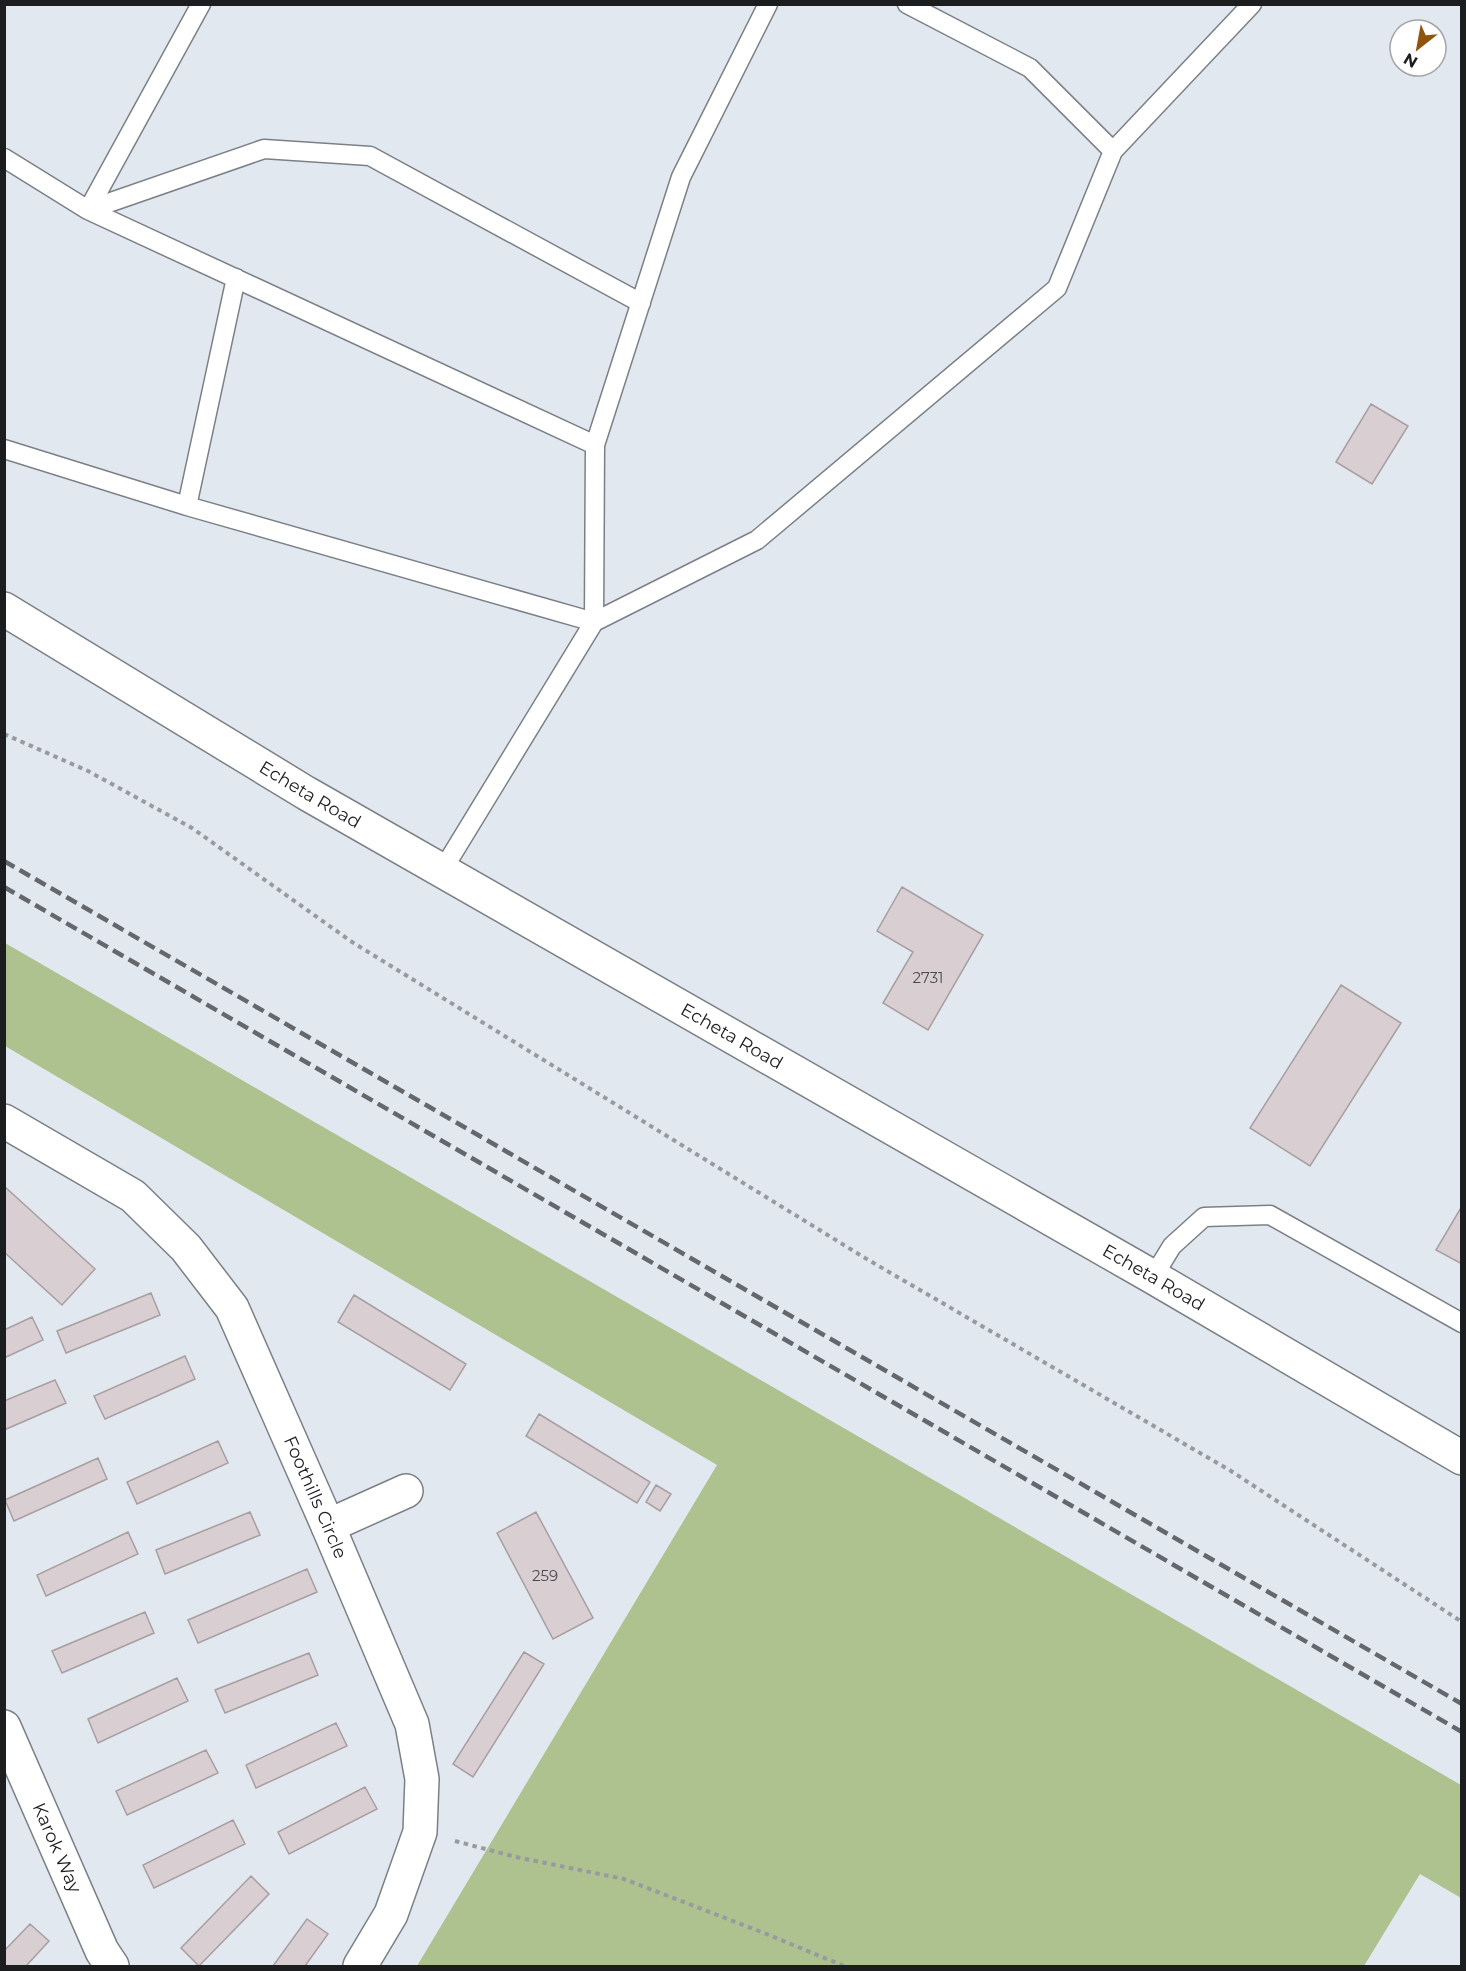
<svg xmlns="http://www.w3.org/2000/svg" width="1466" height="1971" viewBox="0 0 1466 1971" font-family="Montserrat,sans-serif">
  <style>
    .green { fill: #aec290 }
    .building { fill: #d9cfd3; stroke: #a79ea1; stroke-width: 1.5 }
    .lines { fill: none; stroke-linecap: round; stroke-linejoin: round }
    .service-casing { stroke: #7b8087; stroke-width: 21 }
    .minor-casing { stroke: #7b8087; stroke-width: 36 }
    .tertiary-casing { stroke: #7b8087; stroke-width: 36 }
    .path { stroke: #979ba0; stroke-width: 4; stroke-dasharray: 4.5 4.5; stroke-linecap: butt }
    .service { stroke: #fff; stroke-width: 18 }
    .minor { stroke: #fff; stroke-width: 33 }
    .tertiary { stroke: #fff; stroke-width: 33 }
    .rail { stroke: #64676b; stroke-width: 4.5; stroke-dasharray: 12 6; stroke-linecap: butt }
    .labels { text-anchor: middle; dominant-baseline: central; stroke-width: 4.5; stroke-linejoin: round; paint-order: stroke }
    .number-label { font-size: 15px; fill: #4a4a4c }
    .street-label { font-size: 18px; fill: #1b1d1f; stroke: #fff }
  </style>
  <rect width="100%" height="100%" fill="#e2e8ef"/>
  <!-- green -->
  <path class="green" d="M5,943L1461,1785V1898L1420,1874L1364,1966H417L717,1465L5,1046Z"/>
  <!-- building -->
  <path class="building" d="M1371,404L1408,426L1372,484L1336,462Z
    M902,887L983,935L928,1030L883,1003L913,952L877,931Z
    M1341,985L1401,1023L1310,1166L1250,1128Z
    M4,1186L95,1269L62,1305L4,1252Z
    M1462,1206V1264L1436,1250Z
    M151,1293L160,1315L66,1353L57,1331Z
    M354,1295L466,1364L450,1390L338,1322Z
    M32,1317L43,1340L4,1358V1330Z
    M185,1356L195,1379L105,1419L94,1396Z
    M55,1380L66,1403L4,1430V1401Z
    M539,1414L650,1482L637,1503L526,1436Z
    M218,1441L228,1463L137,1504L127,1482Z
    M98,1458L107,1479L14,1521L5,1500Z
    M656,1485L671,1494L660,1511L646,1502Z
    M250,1512L260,1535L165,1574L156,1550Z
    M536,1512L593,1618L553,1639L497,1533Z
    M128,1532L138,1554L46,1596L37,1575Z
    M307,1569L317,1592L198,1643L188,1620Z
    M145,1612L154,1633L62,1673L52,1651Z
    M524,1652L544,1664L473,1777L453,1764Z
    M309,1653L318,1675L225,1713L215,1690Z
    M177,1678L188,1701L98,1743L88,1719Z
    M336,1723L347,1746L256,1788L246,1765Z
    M206,1750L218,1773L127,1815L116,1791Z
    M365,1787L377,1809L289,1854L278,1832Z
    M233,1820L245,1844L154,1888L143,1865Z
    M251,1876L269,1894L199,1966L181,1948Z
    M307,1919L328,1934L305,1966H273Z
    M30,1924L49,1941L26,1966H4V1951Z"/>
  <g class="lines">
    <defs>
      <path id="service" d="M1113,151L1252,4
        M4,158L88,210L595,445
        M88,210L264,149L370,156L641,303
        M88,210L201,4
        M4,449L187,506L594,622L595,445L681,177L768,4
        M187,506L236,278
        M442,871L594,622L757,540L1057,288L1113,151L1030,68L907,4
        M1153,1277L1172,1246L1204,1217L1270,1215L1462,1323"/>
      <g id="minor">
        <path id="s1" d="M4,1121L133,1196L186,1248L232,1308L328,1526L412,1724L422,1779L420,1832L391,1914L360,1966"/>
        <path d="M328,1526L406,1491"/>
        <path id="s2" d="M4,1727L102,1951L112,1966"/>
      </g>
      <g id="tertiary">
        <path id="s3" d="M4,609L306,793L1153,1277L1462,1458"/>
      </g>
    </defs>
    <!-- service casing -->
    <use href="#service" class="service-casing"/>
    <!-- minor casing -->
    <use href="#minor" class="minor-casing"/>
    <!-- tertiary casing -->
    <use href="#tertiary" class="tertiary-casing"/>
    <!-- path -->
    <path class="path" d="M4,734L88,771L192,828L352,942L865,1258L1231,1471L1462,1622
      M455,1841L516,1857L624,1879L764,1933L844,1966"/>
    <!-- service -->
    <use href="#service" class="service"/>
    <!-- minor -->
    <use href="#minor" class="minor"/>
    <!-- tertiary -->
    <use href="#tertiary" class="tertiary"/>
    <!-- rail -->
    <path class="rail" d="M4,861L1462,1704
      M4,887L1462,1732"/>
  </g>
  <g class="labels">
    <!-- number labels -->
    <g class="number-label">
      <text x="928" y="977">2731</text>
      <text x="545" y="1575">259</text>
    </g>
    <!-- street labels -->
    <g class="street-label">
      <text stroke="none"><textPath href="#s3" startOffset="358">Echeta Road</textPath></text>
      <text stroke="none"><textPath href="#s3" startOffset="844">Echeta Road</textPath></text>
      <text stroke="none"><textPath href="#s3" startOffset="1330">Echeta Road</textPath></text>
      <text stroke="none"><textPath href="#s1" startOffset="506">Foothills Circle</textPath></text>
      <text stroke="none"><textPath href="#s2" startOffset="132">Karok Way</textPath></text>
    </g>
  </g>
  <!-- border -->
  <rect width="1466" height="1971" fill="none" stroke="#1b1d1f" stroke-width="12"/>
  <!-- north arrow -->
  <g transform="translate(1418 48) rotate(211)"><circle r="28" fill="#ffffff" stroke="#a4a5a5" stroke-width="1.5"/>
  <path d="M0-4.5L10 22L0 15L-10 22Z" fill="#8f5510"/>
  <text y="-9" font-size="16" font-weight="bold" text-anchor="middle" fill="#1b1d1f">N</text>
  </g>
</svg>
